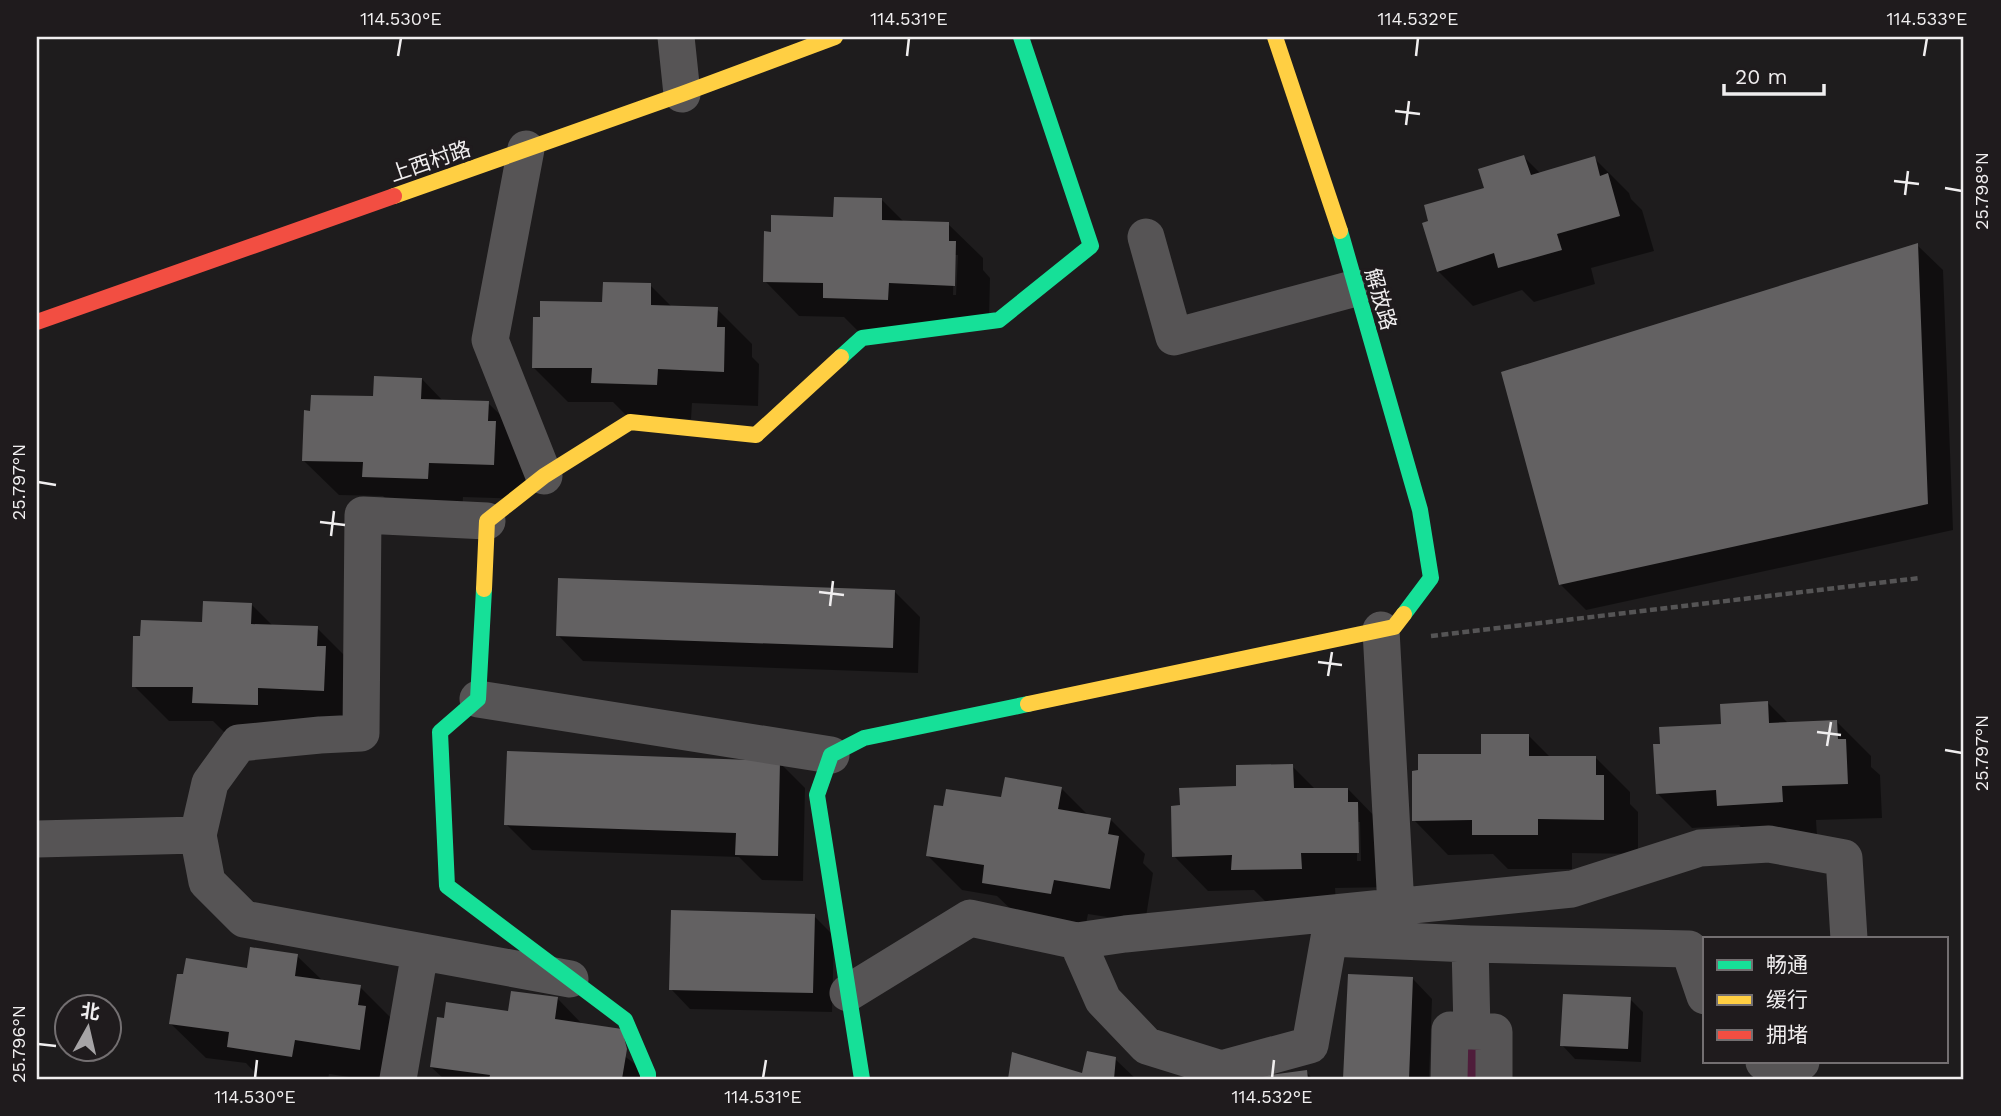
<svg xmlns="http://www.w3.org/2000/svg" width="2001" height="1116" viewBox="0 0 2001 1116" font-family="'Work Sans','Noto Sans SC',sans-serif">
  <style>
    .green { fill: #4f1d3b }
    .shadow { fill: #0007; fill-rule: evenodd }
    .building { fill: #636162 }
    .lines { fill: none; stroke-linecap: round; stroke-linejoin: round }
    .path { stroke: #555455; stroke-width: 4.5; stroke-dasharray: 7 3.5; stroke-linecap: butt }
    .street { stroke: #565455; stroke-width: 37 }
    .fast { stroke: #16e098; stroke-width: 16 }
    .slow { stroke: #ffcf43; stroke-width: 16 }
    .jam { stroke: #f24e42; stroke-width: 16 }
    .ticks { fill: none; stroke: #f0eeef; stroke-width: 2.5 }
    .labels { text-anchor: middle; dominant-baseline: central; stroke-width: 7; stroke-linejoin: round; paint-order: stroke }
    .street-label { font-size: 21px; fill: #f0eeef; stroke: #1f1b1d }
    .neatline { fill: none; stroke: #f0eeef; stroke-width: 2.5 }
    .ticks-label { font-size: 18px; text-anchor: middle; fill: #f0eeef }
  </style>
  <rect width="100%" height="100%" fill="#1e1c1d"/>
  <!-- green -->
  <path class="green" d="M1460,1043H1482V1079H1460Z"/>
  <!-- shadow -->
  <path class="shadow" d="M1524,157L1541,174L1594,158L1629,193L1631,199L1642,210L1654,251L1591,268L1595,284L1534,302L1522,290L1473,306L1438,271L1486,189Z
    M882,200L904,222L948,224L983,258V270L990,278L989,320L859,332L844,317L799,316L765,281L773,233L835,219ZM954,255H958L956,295H953Z
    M1917,245L1943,270L1953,530L1586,610L1560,584Z
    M650,285L673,308L717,309L752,344V357L759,364L758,406L692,403L691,419L628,417L613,402H568L533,367L604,304Z
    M422,379L443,401L488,403L523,437L528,499L463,497L462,513L399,511L383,496L339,495L304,461L375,398Z
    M895,592L920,617L918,673L583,661L558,635Z
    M251,604L274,627L317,628L352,663L358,725L229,737L213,721H169L134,686L204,624Z
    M1768,703L1789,724L1836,721L1871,756V767L1880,775L1882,818L1816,820L1817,836L1753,840L1739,825L1692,828L1657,793L1723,726Z
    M1528,735L1550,757H1595L1630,792V804L1638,812V854L1572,853V869H1508L1493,854L1448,855L1414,820L1483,756Z
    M780,763L805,788L803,881L762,880L739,857L532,850L506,824Z
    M1292,766L1316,790L1348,789L1382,824L1393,887L1335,888L1336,903L1268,904L1254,890L1208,891L1174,856L1238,788ZM1357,822H1360L1361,861H1357Z
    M1061,788L1089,816L1110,819L1145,854L1143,863L1153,873L1145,923L1088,914L1085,928L1019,917L997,896L962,890L928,856L1003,799Z
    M814,916L834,936L832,1012L690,1009L671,989Z
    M297,956L323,981L360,987L395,1022V1079H363L329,1074L328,1079H261L246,1063L206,1058L171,1024L248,970Z
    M1350,976L1413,979L1432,999L1429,1079H1345Z
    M558,999L583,1025L655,1079H444L431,1067L509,1013Z
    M1630,999L1643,1012L1641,1062L1575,1059L1562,1045Z
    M1014,1054L1084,1075L1115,1059L1136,1079H1010Z
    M1306,1072L1313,1079H1213L1270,1076Z"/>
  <!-- building -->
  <path class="building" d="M1524,155L1531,175L1595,156L1600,176L1608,173L1620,216L1557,234L1562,250L1498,268L1494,253L1437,272L1422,223L1428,221L1424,205L1484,188L1478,169Z
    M834,197L882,198V220L949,222V241H956L955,286L889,283L888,300L823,298V283L763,282L764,231L771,232V215L833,217Z
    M1918,243L1928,504L1559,585L1501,372Z
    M603,282L651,283V305L718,307L717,327H725L724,372L658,369L657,385L591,383L592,368H532L533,317H540V301L602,302Z
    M374,376L422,378L421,399L489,401L488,421H496L494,465L429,463L428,479L362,477L363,462L302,461L304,410L310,411L311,395L373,396Z
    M558,578L895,590L893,648L556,636Z
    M203,601L252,603L251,624L318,626L317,646H326L324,691L258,688V705L192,703L193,687H132L133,636H140L141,620L202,622Z
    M1768,701L1769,723L1837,720L1838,739H1846L1848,784L1782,786L1783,802L1717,806L1716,790L1656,794L1653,744H1660L1659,727L1721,724L1720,704Z
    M1481,734H1529V756H1596V775H1604V820L1538,819V835H1472V820L1412,821V771L1418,770V754H1481Z
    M507,751L780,761L778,856L735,855L736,833L504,825Z
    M1293,764L1294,788H1348V802H1358L1359,853H1301L1302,869L1231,870L1232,855L1172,857L1171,806L1180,805L1179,788L1236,786V765Z
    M1005,777L1062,787L1058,809L1111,818L1108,834L1119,836L1110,889L1054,880L1051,894L982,883L984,865L926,856L934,805L943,806L946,789L1001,797Z
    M671,910L815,914L813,993L669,990Z
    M250,947L298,954L295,976L361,985L358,1005L366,1006L360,1050L295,1040L292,1057L227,1047L229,1032L169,1024L177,974H183L186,958L247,968Z
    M1348,974L1413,977L1409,1079H1343Z
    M511,991L558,997L555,1019L622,1029L627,1049L622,1079H489L490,1075L430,1067L437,1017L444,1018L446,1002L508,1011Z
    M1563,994L1631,997L1628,1049L1560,1046Z
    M1087,1051L1116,1057L1114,1079H1008L1012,1052L1082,1073Z
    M1307,1070L1308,1079H1213L1254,1077Z"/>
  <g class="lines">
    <!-- path -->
    <path class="path" d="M1431,636L1920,578"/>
    <!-- street -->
    <path class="street" d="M676,37L682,94
      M526,149L490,340L544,476
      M1146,237L1174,337L1356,288
      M1381,630L1396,907
      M478,699L831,755
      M198,835L207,882L244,919L570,979
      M37,839L198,835L210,783L239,743L320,735L361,733L363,515L487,521
      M1077,941L1103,1000L1147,1046L1221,1069L1310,1045L1329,938L1470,944L1689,949L1705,996
      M1470,944L1472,1031
      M848,993L970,918L1077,941L1125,934L1572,889L1700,848L1769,844L1844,858L1849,939
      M1764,1062L1783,1070L1801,1062
      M398,1079L420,952
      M1449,1079L1450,1030L1494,1032V1079"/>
    <!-- fast -->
    <path class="fast" d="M1340,231L1420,510L1431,578L1404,614
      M841,357L862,338L999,320L1091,246L1021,37
      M484,589L478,699L440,732L447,886L625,1020L648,1074V1079
      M862,1079L817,795L831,755L864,738L1028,704"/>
    <!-- slow -->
    <path class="slow" d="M1275,37L1340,231
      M394,196L682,94L835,37
      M484,589L487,521L544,476L630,422L756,435L841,357
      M1028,704L1394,627L1404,614"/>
    <!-- jam -->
    <path class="jam" d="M37,322L394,196"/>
  </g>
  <!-- ticks -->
  <path class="ticks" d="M398,56L401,38M907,56L909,38M1416,56L1418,38M1924,56L1927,38M1395,111L1420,114M1406,125L1409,101M1894,181L1919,184M1945,188L1962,191M1905,195L1908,171M38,482L56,485M320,522L345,525M331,536L334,511M819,592L844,595M830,606L833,581M1318,662L1342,665M1328,676L1332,652M1817,732L1841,735M1827,746L1831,722M1945,750L1962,753M38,1044L56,1046M255,1078L257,1060M763,1078L766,1060M1272,1078L1274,1060"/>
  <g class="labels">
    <!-- street labels -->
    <g class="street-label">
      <text transform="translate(430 161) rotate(-19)">上西村路</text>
      <text transform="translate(1381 299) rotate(74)">解放路</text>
    </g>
  </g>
  <!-- border -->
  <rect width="2001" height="1116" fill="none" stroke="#1f1b1d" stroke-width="77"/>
  <!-- legend -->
  <rect x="1703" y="937" width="245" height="126" fill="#1f1b1d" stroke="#736f71" stroke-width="2"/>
  <rect x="1717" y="960" width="35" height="10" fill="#16e098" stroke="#736f71" stroke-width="2"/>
  <text x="1766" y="972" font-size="21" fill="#f0eeef">畅通</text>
  <rect x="1717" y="995" width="35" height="10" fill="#ffcf43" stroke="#736f71" stroke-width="2"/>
  <text x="1766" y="1007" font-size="21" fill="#f0eeef">缓行</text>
  <rect x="1717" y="1030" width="35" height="10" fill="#f24e42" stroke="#736f71" stroke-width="2"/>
  <text x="1766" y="1042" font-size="21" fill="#f0eeef">拥堵</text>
  <!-- north arrow -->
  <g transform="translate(88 1028) rotate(8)"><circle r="33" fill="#1f1b1d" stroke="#736f71" stroke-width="2"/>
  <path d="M0-5L12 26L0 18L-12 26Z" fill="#a6a4a6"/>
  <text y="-10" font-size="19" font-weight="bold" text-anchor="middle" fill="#f0eeef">北</text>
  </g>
  <!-- scale -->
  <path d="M1724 84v10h100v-10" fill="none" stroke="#f0eeef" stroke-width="3.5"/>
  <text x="1735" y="84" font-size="21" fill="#f0eeef" stroke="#1f1b1d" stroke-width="5" paint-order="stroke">20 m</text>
  <rect x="38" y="38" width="1924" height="1040" class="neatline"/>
  <g class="ticks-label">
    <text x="401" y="25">114.530°E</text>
    <text x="909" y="25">114.531°E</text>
    <text x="1418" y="25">114.532°E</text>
    <text x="1927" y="25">114.533°E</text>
    <text transform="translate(1982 191) rotate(-90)" y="6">25.798°N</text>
    <text transform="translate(19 482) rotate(-90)" y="6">25.797°N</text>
    <text transform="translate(1982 753) rotate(-90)" y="6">25.797°N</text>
    <text transform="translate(19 1044) rotate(-90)" y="6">25.796°N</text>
    <text x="255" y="1103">114.530°E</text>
    <text x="763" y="1103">114.531°E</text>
    <text x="1272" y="1103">114.532°E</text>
  </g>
</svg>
